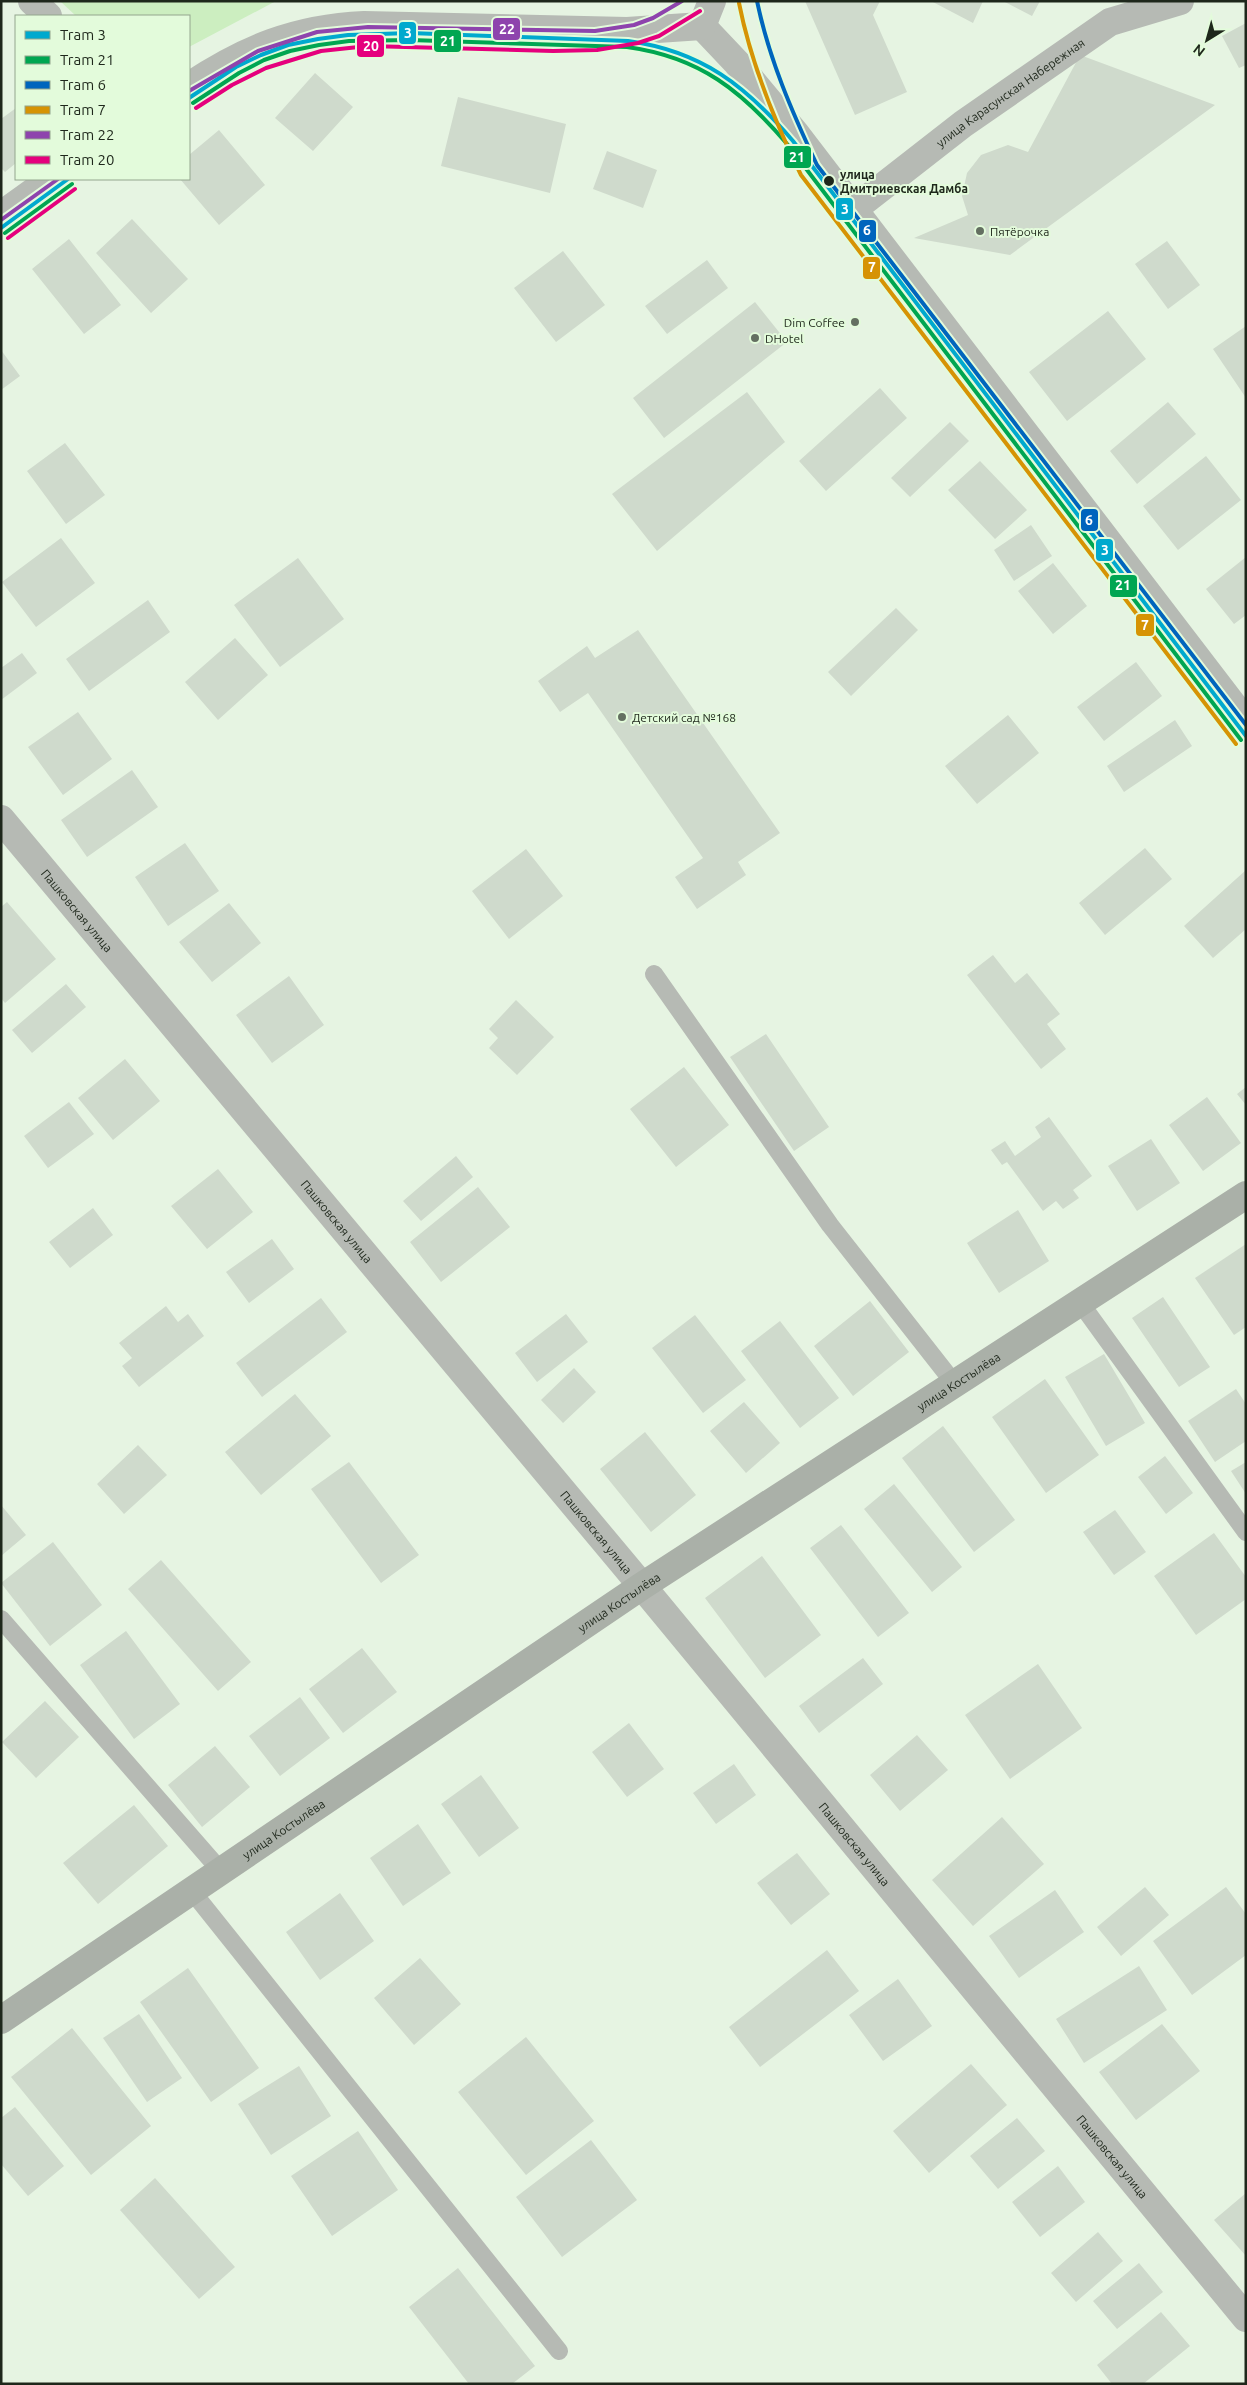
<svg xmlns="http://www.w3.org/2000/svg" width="1247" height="2385" viewBox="0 0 1247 2385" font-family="Ubuntu,sans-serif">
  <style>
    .green { fill: #cceec0 }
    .building { fill: #cfdacc }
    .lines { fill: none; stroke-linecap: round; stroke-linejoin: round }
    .service { stroke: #b6bab4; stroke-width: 18 }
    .minor { stroke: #b6bab4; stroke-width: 28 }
    .tertiary { stroke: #b6bab4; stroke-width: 28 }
    .secondary { stroke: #aab0a8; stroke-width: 28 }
    .tram-1-casing { stroke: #e3fbdb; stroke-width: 8 }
    .tram-2-casing { stroke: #e3fbdb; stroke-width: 8 }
    .tram-3-casing { stroke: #e3fbdb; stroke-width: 8 }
    .tram-4-casing { stroke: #e3fbdb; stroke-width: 8 }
    .tram-5-casing { stroke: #e3fbdb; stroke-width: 8 }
    .tram-6-casing { stroke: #e3fbdb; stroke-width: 8 }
    .tram-1 { stroke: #00a9ce; stroke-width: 4 }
    .tram-2 { stroke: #00a651; stroke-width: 4 }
    .tram-3 { stroke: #0065bd; stroke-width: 4 }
    .tram-4 { stroke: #d69304; stroke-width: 4 }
    .tram-5 { stroke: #8e44ad; stroke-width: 4 }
    .tram-6 { stroke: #e5007d; stroke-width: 4 }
    .stop-dot { fill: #1e271b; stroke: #e3fbdb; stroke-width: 2 }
    .poi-dot { fill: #646f61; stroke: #e3fbdb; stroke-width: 2 }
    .labels { text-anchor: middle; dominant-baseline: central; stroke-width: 4; stroke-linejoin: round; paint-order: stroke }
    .street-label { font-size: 12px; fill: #1e271b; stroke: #e3fbdb }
    .stop-label { font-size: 12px; font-weight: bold; fill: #1e271b; stroke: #e3fbdb; text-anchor: start }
    .poi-label { font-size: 12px; fill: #1e271b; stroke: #e3fbdb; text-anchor: start }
    .line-badge { stroke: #e3fbdb; stroke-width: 2 }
    .badge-label { font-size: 14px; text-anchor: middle; font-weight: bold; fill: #fff }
  </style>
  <rect width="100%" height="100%" fill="#e6f4e2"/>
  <!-- green -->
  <path class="green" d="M60,1H276L189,47V16H76Z"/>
  <!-- building -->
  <path class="building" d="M805,1H880L873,15L907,92L855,115Z
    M931,1H983L973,23Z
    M1003,1H1040L1032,16Z
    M1246,23V65L1239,68L1222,36Z
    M1080,55L1215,105L1010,255L914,238L968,215L962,196L967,173L981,155L1008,145L1028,152Z
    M315,73L353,107L313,151L275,118Z
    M458,97L566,124L550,193L441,166Z
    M16,108V163L5,172L1,168V119Z
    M219,130L265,185L219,225L180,179H189V155Z
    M607,151L657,170L643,208L593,189Z
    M132,219L188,279L151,313L96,253Z
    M69,239L121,305L84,334L32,269Z
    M1167,241L1200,285L1168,309L1135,264Z
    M563,251L605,305L556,342L514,288Z
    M707,260L728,288L667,334L645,306Z
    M755,302L787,342L664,438L633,398Z
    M1108,311L1146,359L1067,421L1029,372Z
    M1246,326V398L1213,349Z
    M1,350L20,376L1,390Z
    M880,388L907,418L826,491L799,461Z
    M747,392L785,442L657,551L612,494Z
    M1168,402L1196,434L1137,484L1110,451Z
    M950,422L969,441L910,497L891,478Z
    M65,443L105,495L66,524L27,471Z
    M1206,456L1241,500L1178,550L1143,506Z
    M980,461L1027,510L995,539L948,490Z
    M1031,525L1052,556L1014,581L994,550Z
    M61,538L95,583L36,627L2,582Z
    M1246,557V615L1234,624L1206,589Z
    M298,558L344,619L280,667L234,605Z
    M1053,563L1087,606L1053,634L1018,591Z
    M148,600L170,632L89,691L66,659Z
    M896,608L918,630L851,696L828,672Z
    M638,630L780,833L738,862L746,875L697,909L675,877L703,858L588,693L560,712L538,681L587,646L595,658Z
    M235,638L268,675L218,720L185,682Z
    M22,653L37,673L1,700V668Z
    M1136,662L1162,696L1104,741L1077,707Z
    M78,712L112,759L63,795L28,747Z
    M1008,715L1039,753L977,804L945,766Z
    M1175,720L1192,746L1124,792L1107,766Z
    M132,770L158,807L87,857L61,820Z
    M185,843L219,891L168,926L135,877Z
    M1145,848L1172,879L1105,935L1079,903Z
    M526,849L563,896L509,939L472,891Z
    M1246,870V929L1213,958L1184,926Z
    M7,902L56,959L5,1003L1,998V907Z
    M229,903L261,943L212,982L179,942Z
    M993,955L1015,983L1027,973L1060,1014L1047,1024L1066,1049L1041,1069L967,975Z
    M289,976L324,1025L272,1063L236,1015Z
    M66,984L86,1007L32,1053L12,1030Z
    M516,1000L554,1037L517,1075L489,1048L498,1038L489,1029Z
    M766,1034L829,1127L794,1151L730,1057Z
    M125,1059L160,1101L113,1140L78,1098Z
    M684,1067L729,1125L676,1167L630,1109Z
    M1246,1087V1105L1237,1094Z
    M1207,1097L1241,1143L1203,1171L1169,1125Z
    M69,1102L94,1134L48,1168L24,1136Z
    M1049,1117L1092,1176L1073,1190L1079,1198L1063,1209L1056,1201L1043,1211L1007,1162L1002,1165L991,1150L1005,1141L1015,1156L1041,1137L1035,1127Z
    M1151,1139L1180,1183L1137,1211L1108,1166Z
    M456,1156L473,1177L421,1221L403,1201Z
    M218,1169L253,1212L207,1249L171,1206Z
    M478,1187L510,1227L441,1282L410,1242Z
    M93,1208L113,1235L70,1268L49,1242Z
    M1018,1210L1049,1261L999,1293L967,1243Z
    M272,1239L294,1269L249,1303L226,1272Z
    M1246,1244V1327L1234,1335L1195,1278Z
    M1163,1297L1210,1367L1179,1387L1132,1318Z
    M321,1298L347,1332L262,1397L236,1363Z
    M870,1301L909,1352L853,1396L814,1346Z
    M166,1306L178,1322L188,1314L204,1336L139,1387L122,1366L132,1358L119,1343Z
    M566,1314L588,1342L537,1382L515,1353Z
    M695,1315L746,1380L703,1413L652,1348Z
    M780,1321L839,1398L800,1428L741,1351Z
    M1104,1354L1145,1423L1106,1446L1065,1377Z
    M574,1368L596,1392L563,1423L541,1400Z
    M1045,1379L1099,1455L1046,1493L992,1417Z
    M1236,1389L1246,1404V1441L1215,1462L1188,1421Z
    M295,1394L331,1436L261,1495L225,1452Z
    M744,1402L780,1443L746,1473L710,1431Z
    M943,1426L1015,1520L974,1552L902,1458Z
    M645,1432L696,1495L651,1532L600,1469Z
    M138,1445L167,1475L124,1514L97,1484Z
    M1165,1456L1193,1493L1166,1514L1138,1477Z
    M349,1462L419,1555L381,1583L311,1489Z
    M1246,1462V1494L1231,1471Z
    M894,1484L962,1567L932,1592L864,1509Z
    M1,1505L26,1535L1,1556Z
    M1115,1510L1146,1552L1114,1575L1083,1532Z
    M841,1525L909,1613L878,1637L810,1548Z
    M1214,1533L1246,1577V1599L1196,1635L1154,1576Z
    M53,1542L102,1605L50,1646L1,1583Z
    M762,1556L821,1635L765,1678L705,1598Z
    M161,1560L251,1662L218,1691L128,1589Z
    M126,1631L180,1704L134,1739L80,1665Z
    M362,1648L397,1692L343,1733L309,1689Z
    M863,1658L883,1684L819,1733L799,1706Z
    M1038,1664L1082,1728L1010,1779L965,1715Z
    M300,1697L330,1738L280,1776L249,1736Z
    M45,1701L79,1737L36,1778L2,1742Z
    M629,1723L664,1769L627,1797L592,1752Z
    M917,1735L948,1770L900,1811L870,1775Z
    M215,1746L250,1787L202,1827L168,1785Z
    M734,1764L756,1795L716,1824L693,1793Z
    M481,1775L519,1828L479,1857L441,1804Z
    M134,1805L168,1846L98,1904L63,1863Z
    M1002,1817L1044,1864L973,1926L932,1880Z
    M418,1824L451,1873L403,1906L370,1858Z
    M797,1853L830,1894L791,1925L757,1883Z
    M1145,1887L1169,1915L1121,1956L1097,1927Z
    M1226,1887L1246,1914V1955L1192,1995L1153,1941Z
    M1055,1890L1084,1932L1019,1978L989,1936Z
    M340,1893L374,1941L320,1980L286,1932Z
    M827,1950L859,1991L760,2067L729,2027Z
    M420,1958L461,2004L414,2045L374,1998Z
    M1139,1966L1167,2010L1084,2063L1056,2019Z
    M188,1968L259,2068L211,2102L140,2002Z
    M898,1979L932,2026L883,2061L849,2015Z
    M139,2014L182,2078L147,2102L103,2038Z
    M1162,2024L1200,2071L1136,2120L1099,2072Z
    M72,2028L151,2126L91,2175L11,2077Z
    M526,2037L594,2121L526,2175L458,2092Z
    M971,2064L1007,2105L929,2173L893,2131Z
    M299,2066L331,2116L271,2155L238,2104Z
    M15,2107L64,2166L28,2196L1,2164V2118Z
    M1017,2118L1045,2151L998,2189L970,2156Z
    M358,2131L398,2190L332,2236L291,2176Z
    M591,2140L637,2200L562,2257L516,2197Z
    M1058,2166L1085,2202L1040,2237L1012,2202Z
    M155,2178L235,2267L199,2299L120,2210Z
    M1246,2193V2256L1214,2220Z
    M1098,2232L1123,2261L1076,2302L1051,2273Z
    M1139,2263L1163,2292L1117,2329L1093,2301Z
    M458,2268L535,2366L512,2384H469L409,2307Z
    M1161,2312L1190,2346L1143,2384H1112L1097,2365Z"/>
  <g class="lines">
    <!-- service -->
    <path class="service" d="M654,974L830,1225L954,1383
      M1079,1301L1246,1532
      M1,1619L220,1870
      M191,1890L559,2351"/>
    <!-- minor -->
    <g class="minor">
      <path d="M702,26L737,63L796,134L1246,722"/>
      <path id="s1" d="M854,209L963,124L1110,22L1180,1"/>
    </g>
    <!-- tertiary -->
    <g class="tertiary">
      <path d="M32,1L48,16"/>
      <path d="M189,86C245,49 295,28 364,25L627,31L702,26L712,1"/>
      <path d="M1,215L51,179"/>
      <path id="s2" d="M1,819L642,1586L1246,2318"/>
    </g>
    <!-- secondary -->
    <path class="secondary" id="s3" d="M1,2020L642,1586L1246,1195"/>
    <defs>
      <path id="tram-1" d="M189,98L236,67L261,55L288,45L318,39L348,35L410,33L628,41C702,51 746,86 793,141L1246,736
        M1,228L68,179"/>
      <path id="tram-2" d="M193,103L239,73L264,60L290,51L319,45L349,41L410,40L627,47C700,57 742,91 788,145L1241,740
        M5,233L72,184"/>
      <path id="tram-3" d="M757,1C769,59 792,112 817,165L1246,725"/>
      <path id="tram-4" d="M739,3C751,64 774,120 801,175L1236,744"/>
      <path id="tram-5" d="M189,91L258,51L317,32L368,27L595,31L634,25L653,18L682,1
        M1,220L58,179"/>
      <path id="tram-6" d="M196,108L232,85L266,68L321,51L368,46L553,51L597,50L638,43L659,36L700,11
        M8,238L75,189"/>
    </defs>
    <!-- tram-1 casing -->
    <use href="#tram-1" class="tram-1-casing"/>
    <!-- tram-2 casing -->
    <use href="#tram-2" class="tram-2-casing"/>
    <!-- tram-3 casing -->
    <use href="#tram-3" class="tram-3-casing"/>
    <!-- tram-4 casing -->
    <use href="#tram-4" class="tram-4-casing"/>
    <!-- tram-5 casing -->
    <use href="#tram-5" class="tram-5-casing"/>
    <!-- tram-6 casing -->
    <use href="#tram-6" class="tram-6-casing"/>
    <!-- tram-1 -->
    <use href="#tram-1" class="tram-1"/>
    <!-- tram-2 -->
    <use href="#tram-2" class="tram-2"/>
    <!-- tram-3 -->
    <use href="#tram-3" class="tram-3"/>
    <!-- tram-4 -->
    <use href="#tram-4" class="tram-4"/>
    <!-- tram-5 -->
    <use href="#tram-5" class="tram-5"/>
    <!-- tram-6 -->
    <use href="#tram-6" class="tram-6"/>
  </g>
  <!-- markers -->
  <circle class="stop-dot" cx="829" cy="181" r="6"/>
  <g class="poi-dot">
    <circle cx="980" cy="231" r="5"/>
    <circle cx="855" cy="322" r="5"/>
    <circle cx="755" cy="338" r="5"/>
    <circle cx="622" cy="717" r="5"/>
  </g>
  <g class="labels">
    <!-- street labels -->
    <g class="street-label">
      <text stroke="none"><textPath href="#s1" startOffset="195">улица Карасунская Набережная</textPath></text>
      <text stroke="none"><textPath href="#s2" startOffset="119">Пашковская улица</textPath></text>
      <text stroke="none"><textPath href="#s2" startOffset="524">Пашковская улица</textPath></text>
      <text stroke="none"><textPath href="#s3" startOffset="1151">улица Костылёва</textPath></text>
      <text stroke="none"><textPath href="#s2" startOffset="929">Пашковская улица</textPath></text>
      <text stroke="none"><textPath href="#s3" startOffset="746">улица Костылёва</textPath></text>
      <text stroke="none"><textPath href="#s3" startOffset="341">улица Костылёва</textPath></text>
      <text stroke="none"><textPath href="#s2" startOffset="1334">Пашковская улица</textPath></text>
      <text stroke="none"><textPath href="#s2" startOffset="1739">Пашковская улица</textPath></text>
    </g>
    <!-- stop labels -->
    <g class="stop-label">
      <text x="840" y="174">улица<tspan x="840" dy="14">Дмитриевская Дамба</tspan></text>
    </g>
    <!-- poi labels -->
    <g class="poi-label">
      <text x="990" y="231">Пятёрочка</text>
      <text x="845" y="322" text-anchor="end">Dim Coffee</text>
      <text x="765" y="338">DHotel</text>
      <text x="632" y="717">Детский сад №168</text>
    </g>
  </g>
  <g class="line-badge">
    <rect x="492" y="17" width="29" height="24" rx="5" fill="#8e44ad"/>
    <rect x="398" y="21" width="19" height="24" rx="5" fill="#00a9ce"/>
    <rect x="433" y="29" width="29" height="24" rx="5" fill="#00a651"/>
    <rect x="356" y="34" width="29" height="24" rx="5" fill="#e5007d"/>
    <rect x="783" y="145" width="29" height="24" rx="5" fill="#00a651"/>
    <rect x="835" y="197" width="19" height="24" rx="5" fill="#00a9ce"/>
    <rect x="858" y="219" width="19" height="24" rx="5" fill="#0065bd"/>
    <rect x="862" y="256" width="19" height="24" rx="5" fill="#d69304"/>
    <rect x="1080" y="508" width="19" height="24" rx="5" fill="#0065bd"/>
    <rect x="1095" y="538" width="19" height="24" rx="5" fill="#00a9ce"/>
    <rect x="1109" y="574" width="29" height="24" rx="5" fill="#00a651"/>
    <rect x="1135" y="613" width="20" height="24" rx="5" fill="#d69304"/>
  </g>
  <g class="badge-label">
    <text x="507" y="34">22</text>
    <text x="408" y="38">3</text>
    <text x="448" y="46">21</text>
    <text x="371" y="51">20</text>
    <text x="797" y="162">21</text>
    <text x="845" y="214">3</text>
    <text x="867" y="235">6</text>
    <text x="872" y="272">7</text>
    <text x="1089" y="525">6</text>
    <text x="1105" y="555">3</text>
    <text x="1123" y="590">21</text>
    <text x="1145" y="630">7</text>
  </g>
  <!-- border -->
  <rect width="1247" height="2385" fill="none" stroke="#1e271b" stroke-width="5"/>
  <!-- legend -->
  <rect x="15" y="15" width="175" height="165" fill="#e3fbdb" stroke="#94a68e"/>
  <rect x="25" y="31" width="25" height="8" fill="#00a9ce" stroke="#94a68e"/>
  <text x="60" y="40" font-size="15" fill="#1e271b">Tram 3</text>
  <rect x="25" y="56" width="25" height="8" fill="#00a651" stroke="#94a68e"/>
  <text x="60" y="65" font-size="15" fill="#1e271b">Tram 21</text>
  <rect x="25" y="81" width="25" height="8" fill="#0065bd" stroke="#94a68e"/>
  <text x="60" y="90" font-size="15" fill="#1e271b">Tram 6</text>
  <rect x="25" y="106" width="25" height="8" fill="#d69304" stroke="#94a68e"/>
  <text x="60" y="115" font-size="15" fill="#1e271b">Tram 7</text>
  <rect x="25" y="131" width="25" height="8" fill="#8e44ad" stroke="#94a68e"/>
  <text x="60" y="140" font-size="15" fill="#1e271b">Tram 22</text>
  <rect x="25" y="156" width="25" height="8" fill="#e5007d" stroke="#94a68e"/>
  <text x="60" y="165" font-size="15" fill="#1e271b">Tram 20</text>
  <!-- north arrow -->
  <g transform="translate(1207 40) rotate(217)" stroke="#e3fbdb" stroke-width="4" paint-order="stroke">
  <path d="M0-4L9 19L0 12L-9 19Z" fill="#1e271b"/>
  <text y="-8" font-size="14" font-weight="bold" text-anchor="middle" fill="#1e271b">N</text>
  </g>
</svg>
